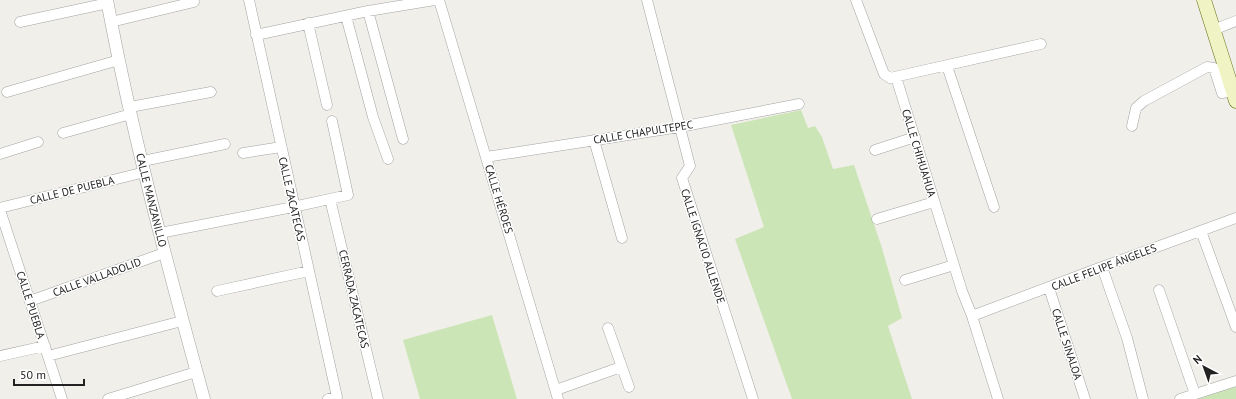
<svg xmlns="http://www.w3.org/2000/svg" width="1236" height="399" viewBox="0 0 1236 399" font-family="'PT Sans',sans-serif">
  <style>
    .grass { fill: #cce5b6 }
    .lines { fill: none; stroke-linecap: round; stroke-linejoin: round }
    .minor-casing { stroke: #a3a3a3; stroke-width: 11 }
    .tertiary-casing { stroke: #a3a3a3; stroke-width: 13 }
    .secondary-casing { stroke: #647012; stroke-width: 15 }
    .minor { stroke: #fff; stroke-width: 10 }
    .tertiary { stroke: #fff; stroke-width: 12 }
    .secondary { stroke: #f0f4c5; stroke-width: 14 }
    .labels { text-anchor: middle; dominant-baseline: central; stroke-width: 3; stroke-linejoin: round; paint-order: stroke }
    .street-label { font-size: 11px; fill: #222; stroke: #fff }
  </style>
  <rect width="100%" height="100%" fill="#f1efea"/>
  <!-- grass -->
  <path class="grass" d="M801,110L808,128L815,126L822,137L833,169L854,165L882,248L902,318L888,326L912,399H792L735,239L764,227L731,125Z
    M492,315L517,399H420L403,340Z
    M1236,384V399H1189Z"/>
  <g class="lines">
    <defs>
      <path id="minor" d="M249,0L337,397L328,399
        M439,0L558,399
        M647,0L690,166L682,178L753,399
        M856,0L884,74L890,78L1041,44
        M368,11L403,139
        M346,16L373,117L388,159
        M20,22L108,3
        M111,22L194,2
        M308,23L327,105
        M1213,30L1236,21
        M256,35L368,11L435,0
        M947,66L994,207
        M896,77L962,291L972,316L998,399
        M7,92L119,60
        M130,107L211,92
        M1132,126L1136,108L1144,101L1207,67L1214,68L1222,93L1233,91
        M63,133L131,114
        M594,140L622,238
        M875,150L915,137
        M243,153L281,147
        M0,154L38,142
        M486,157L680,127L799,104
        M143,161L225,144
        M330,199L378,399
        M0,208L145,172
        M0,210L62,399
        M877,219L934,202
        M1201,231L1236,327
        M160,233L293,207L348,195L332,121
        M1102,267L1127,338L1143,399
        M905,280L954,265
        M1049,288L1085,399
        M1159,290L1195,394
        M217,291L309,271
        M30,301L164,253
        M972,316L1102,267L1236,218
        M608,328L629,387
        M0,356L45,346
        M48,356L182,321
        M556,390L621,367
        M108,399L196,372
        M1180,399L1236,381"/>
      <g id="tertiary">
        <path id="s1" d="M107,0C132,135 168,267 204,399"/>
      </g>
      <path id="secondary" d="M1204,0L1236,101"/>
    </defs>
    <!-- minor casing -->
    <use href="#minor" class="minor-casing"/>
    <!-- tertiary casing -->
    <use href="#tertiary" class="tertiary-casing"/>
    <!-- secondary casing -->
    <use href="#secondary" class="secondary-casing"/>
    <!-- minor -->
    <use href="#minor" class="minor"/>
    <!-- tertiary -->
    <use href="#tertiary" class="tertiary"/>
    <!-- secondary -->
    <use href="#secondary" class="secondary"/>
  </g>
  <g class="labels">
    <!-- street labels -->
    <g class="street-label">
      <text transform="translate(643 132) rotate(-9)">CALLE CHAPULTEPEC</text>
      <text transform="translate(919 153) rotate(73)">CALLE CHIHUAHUA</text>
      <text transform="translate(72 190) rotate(-14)">CALLE DE PUEBLA</text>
      <text transform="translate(292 199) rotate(77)">CALLE ZACATECAS</text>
      <text transform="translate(499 199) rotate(73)">CALLE HÉROES</text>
      <text stroke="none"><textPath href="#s1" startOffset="205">CALLE MANZANILLO</textPath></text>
      <text transform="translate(703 246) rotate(72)">CALLE IGNACIO ALLENDE</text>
      <text transform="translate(1104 267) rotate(-21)">CALLE FELIPE ÁNGELES</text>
      <text transform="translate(97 277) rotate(-20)">CALLE VALLADOLID</text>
      <text transform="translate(354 299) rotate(77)">CERRADA ZACATECAS</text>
      <text transform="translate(31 305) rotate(72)">CALLE PUEBLA</text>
      <text transform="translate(1067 344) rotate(72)">CALLE SINALOA</text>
    </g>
  </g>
  <!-- north arrow -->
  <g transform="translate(1204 367) rotate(319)" stroke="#ffffff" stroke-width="3" paint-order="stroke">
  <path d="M0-3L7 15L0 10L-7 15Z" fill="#222222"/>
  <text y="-6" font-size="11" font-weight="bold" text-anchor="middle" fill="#222222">N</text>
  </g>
  <!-- scale -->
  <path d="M14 379v6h70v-6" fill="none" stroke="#222222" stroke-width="2"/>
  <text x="20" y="379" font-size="12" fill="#222222" stroke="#ffffff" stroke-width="3" paint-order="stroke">50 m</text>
</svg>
